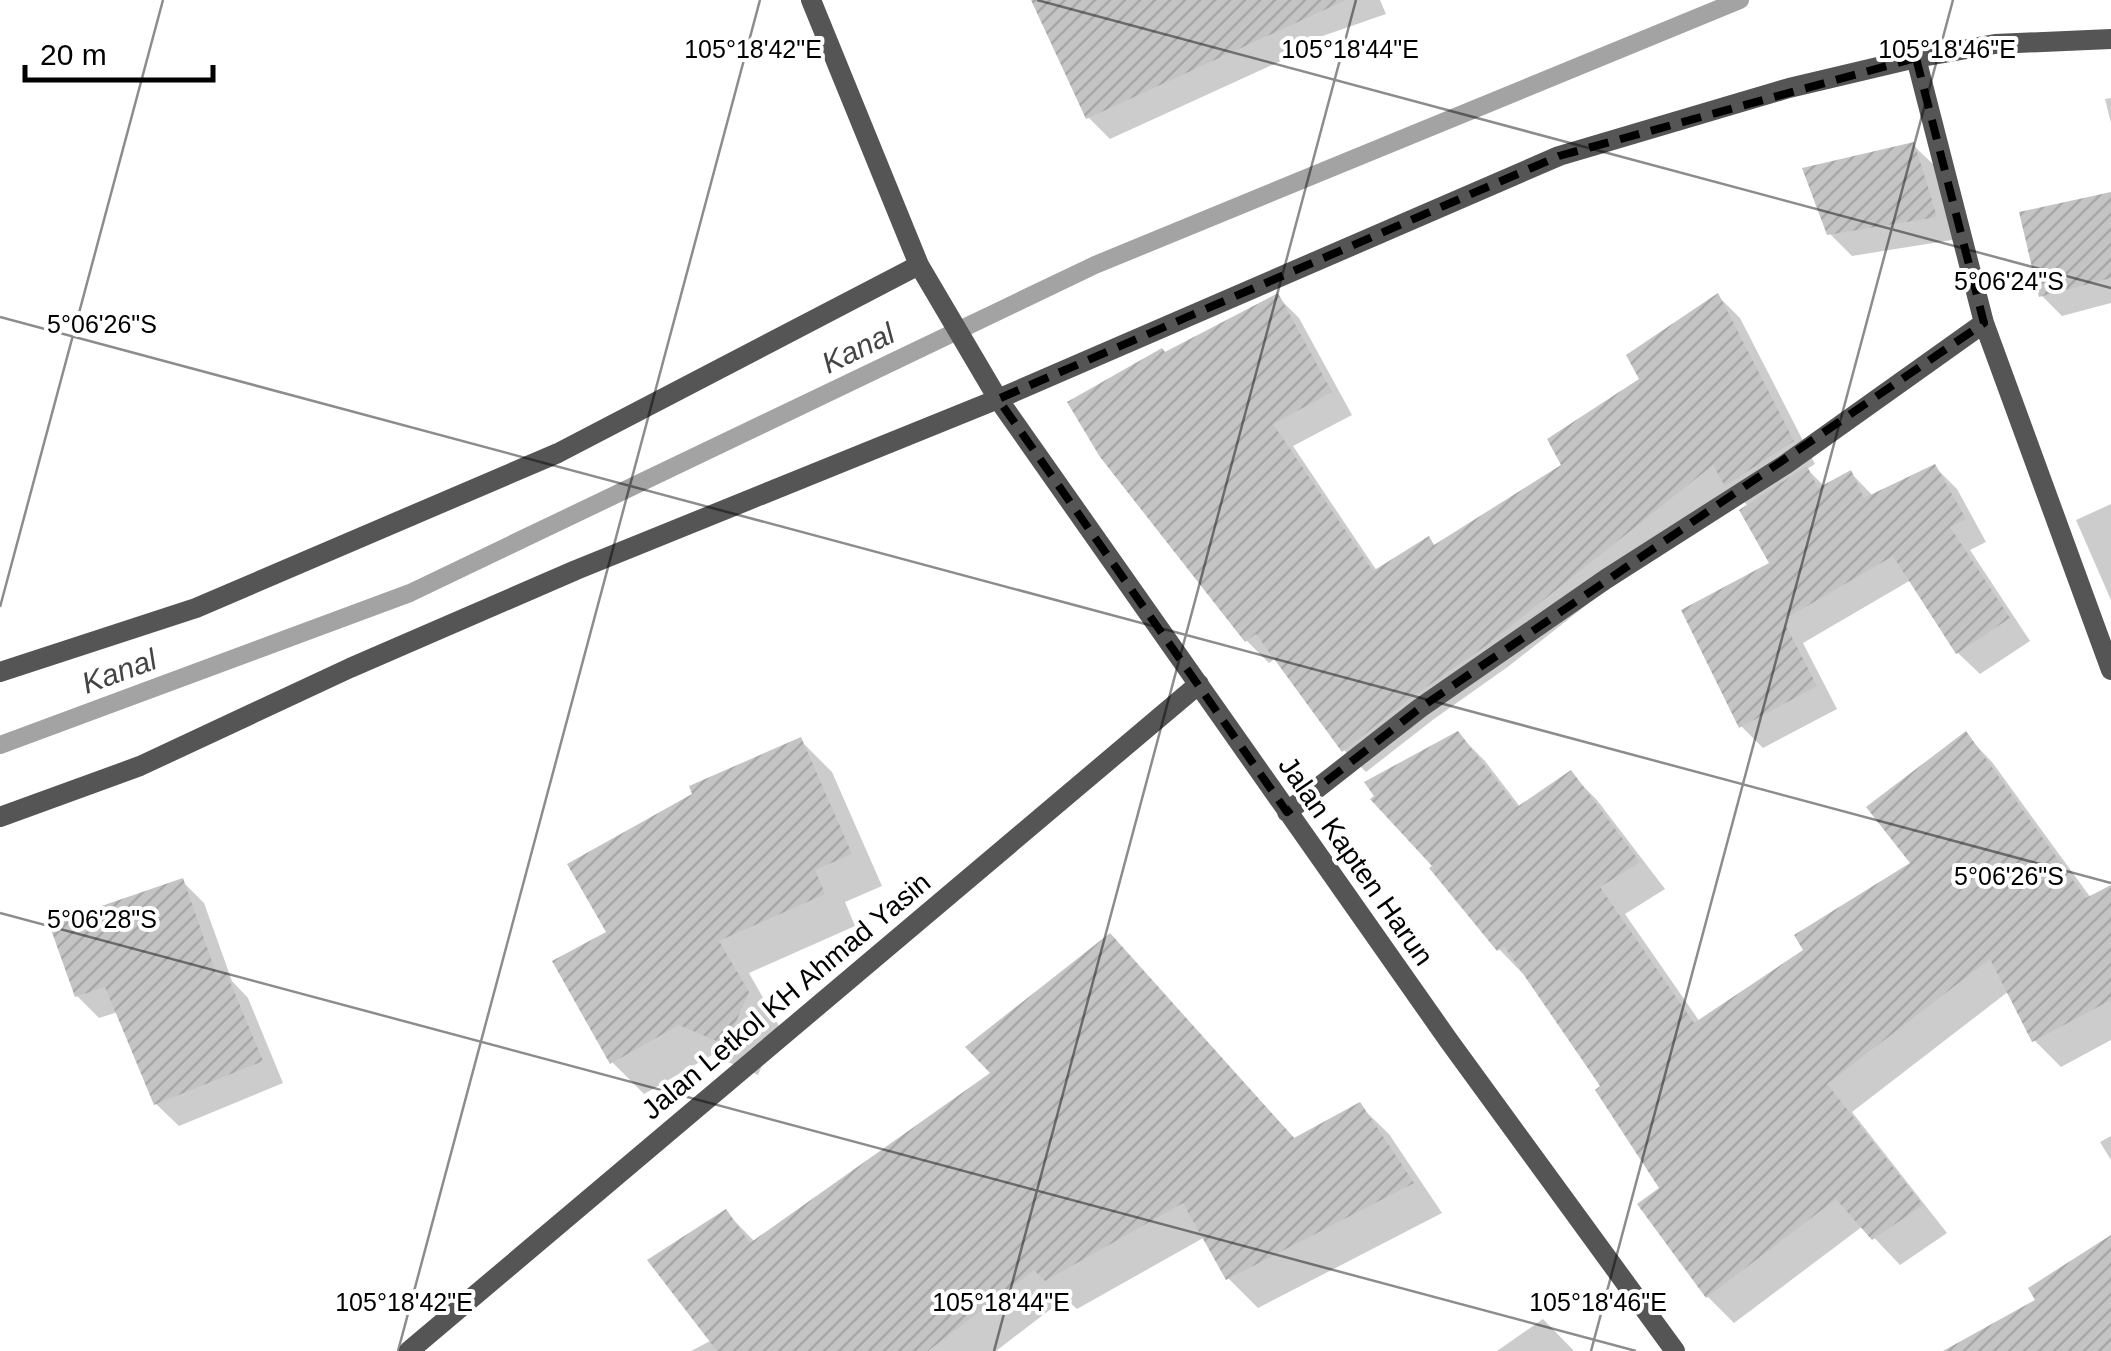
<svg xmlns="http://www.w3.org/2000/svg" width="2111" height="1351" viewBox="0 0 2111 1351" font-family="Helvetica,sans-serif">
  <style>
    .shadow { fill: #0003 }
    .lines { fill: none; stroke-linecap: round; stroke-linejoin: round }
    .stream { stroke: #a3a3a3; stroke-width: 18 }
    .building { fill: url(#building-hatch) }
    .street { stroke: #555; stroke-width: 20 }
    .marked { fill: none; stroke: #000; stroke-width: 8; stroke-dasharray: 20 12; stroke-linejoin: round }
    .ticks { fill: none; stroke: #000; stroke-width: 2.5; stroke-opacity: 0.45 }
    .labels { text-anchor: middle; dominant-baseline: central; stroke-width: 8; stroke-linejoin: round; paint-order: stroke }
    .street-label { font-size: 28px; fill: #000; stroke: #fff }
    .water-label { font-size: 30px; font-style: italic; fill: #444; stroke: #fff }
    .ticks-label { font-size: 25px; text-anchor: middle; fill: #000; stroke: #fff; stroke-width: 8; stroke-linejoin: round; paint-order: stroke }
  </style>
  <defs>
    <pattern id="building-hatch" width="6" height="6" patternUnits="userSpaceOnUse" patternTransform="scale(2.5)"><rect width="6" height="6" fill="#c4c4c4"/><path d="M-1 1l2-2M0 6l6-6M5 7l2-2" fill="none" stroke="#a7a7a7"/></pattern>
  </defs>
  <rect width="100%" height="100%" fill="#fff"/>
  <!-- shadow -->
  <path class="shadow" d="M1034,0H1380L1386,14L1288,48L1292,56L1110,139L1088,117Z
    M2111,98V123L2105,99Z
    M1913,145L1936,167L1958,239L1852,256L1829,233Z
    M2111,194V303L2062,316L2042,296Z
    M1277,296L1299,318L1352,415L1293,446L1377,571L1429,539L1436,547L1565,466L1718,296L1740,318L1815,464L1807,469L1825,487L1851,473L1874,497L1935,467L1957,489L1986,542L1970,550L2030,641L1980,674L1957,652L1911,580L1803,643L1837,709L1763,748L1741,726L1772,564L1749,507L1732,490L1509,666L1434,719L1366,772L1344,750L1276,658L1269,663L1247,641L1102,455L1165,355Z
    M2111,504V600L2076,520Z
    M1458,734L1485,761L1521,808L1571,774L1597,800L1665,889L1625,914L1700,1022L1806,950L1913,864L1966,735L1992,762L2091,898L2111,888V1040L2061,1067L2034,1040L2009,991L1852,1112L1947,1233L1900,1265L1863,1226L1734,1323L1707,1296L1663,1188L1604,1086L1525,976L1499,949Z
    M800,740L832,772L882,886L845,902L855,926L749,973L779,1026L758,1075L712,1055L644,1094L612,1062L609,933Z
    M182,881L204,903L232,981L248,998L283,1083L179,1126L156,1104L118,1012L99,1018L77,996Z
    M1110,936L1296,1140L1359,1105L1389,1134L1442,1213L1258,1308L1228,1278L1205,1237L1077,1309L1065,1298L996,1351H691L712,1340L726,1212L755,1242L994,1074Z
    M2111,1136V1160L2100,1142Z
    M1543,1319L1574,1351H1497Z"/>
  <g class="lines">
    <!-- stream -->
    <path class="stream" d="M0,745L410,593L1095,265L1740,0"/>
  </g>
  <!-- building -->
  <path class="building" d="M1031,0H1346L1086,119Z
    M1914,142L1937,217L1827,235L1802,168Z
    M2111,192V278L2039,297L2019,212Z
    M1278,293L1332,392L1273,424L1373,571L1429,536L1434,545L1561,465L1547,439L1639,379L1626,355L1718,293L1794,441L1725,486L1713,465L1487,645L1412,697L1342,752L1256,634L1245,642L1100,457L1067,402L1162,348L1165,352Z
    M1935,464L1966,519L1950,527L2010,618L1956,654L1893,556L1783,620L1817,686L1739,728L1681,610L1769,563L1739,510L1807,466L1818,488L1851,470L1864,498Z
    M1458,731L1517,807L1571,770L1640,862L1600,887L1694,1023L1803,950L1794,935L1910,863L1866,807L1966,731L2086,898L2111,885V1000L2032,1042L1990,959L1827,1084L1923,1205L1872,1240L1836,1199L1706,1298L1637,1204L1659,1188L1595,1090L1600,1086L1504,946L1497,951L1429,868L1432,866L1370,799L1374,796L1364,782Z
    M801,737L852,854L815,870L825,894L719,941L749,992L726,1045L679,1025L610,1064L552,961L606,932L567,864L692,794L689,786Z
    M183,878L217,976L226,972L263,1061L154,1105L105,987L75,997L49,924Z
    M1110,933L1294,1138L1360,1102L1414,1183L1226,1280L1183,1203L1045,1281L1034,1270L928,1351H717L647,1260L726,1209L750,1243L990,1073L965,1047Z
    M2111,1235V1351H1943L2035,1300L2028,1288Z"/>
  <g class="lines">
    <!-- street -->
    <path class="street" d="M811,0L919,265L998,399L1449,1041L1675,1351
      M1916,58L1984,323
      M0,672L196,608L558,453L919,265
      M1287,812L1420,708L1606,579L1786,464L1984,323L2111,670
      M0,817L140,766L350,668L576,570L998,399L1559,156L1789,88L1916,58L1995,44L2111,39
      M409,1351L1199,684"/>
  </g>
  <!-- marked area -->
  <path class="marked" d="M1916,58L1984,323L1420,708L1287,812L998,399L1559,156Z"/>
  <!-- ticks -->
  <path class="ticks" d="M1037,0L2111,288M0,317L2111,883M0,607L163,0M0,913L1636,1351M398,1351L760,0M994,1351L1356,0M1591,1351L1953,0"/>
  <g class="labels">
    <!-- street labels -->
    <g class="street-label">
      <text transform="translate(1356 861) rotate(55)">Jalan Kapten Harun</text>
      <text transform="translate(786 996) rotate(-40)">Jalan Letkol KH Ahmad Yasin</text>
    </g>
    <!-- water labels -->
    <g class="water-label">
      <text transform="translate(858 348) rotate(-26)">Kanal</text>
      <text transform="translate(119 671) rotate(-20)">Kanal</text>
    </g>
  </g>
  <g class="ticks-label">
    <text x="753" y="58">105°18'42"E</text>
    <text x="1350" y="58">105°18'44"E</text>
    <text x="1947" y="58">105°18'46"E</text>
    <text x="2009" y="290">5°06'24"S</text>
    <text x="102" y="333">5°06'26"S</text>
    <text x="2009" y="885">5°06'26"S</text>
    <text x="102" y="928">5°06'28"S</text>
    <text x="404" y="1311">105°18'42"E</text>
    <text x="1001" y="1311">105°18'44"E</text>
    <text x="1598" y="1311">105°18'46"E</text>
  </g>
  <!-- scale -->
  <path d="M25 65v15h188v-15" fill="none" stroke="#000000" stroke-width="5"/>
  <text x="40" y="65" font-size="30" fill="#000000" stroke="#ffffff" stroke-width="8" paint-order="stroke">20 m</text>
</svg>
